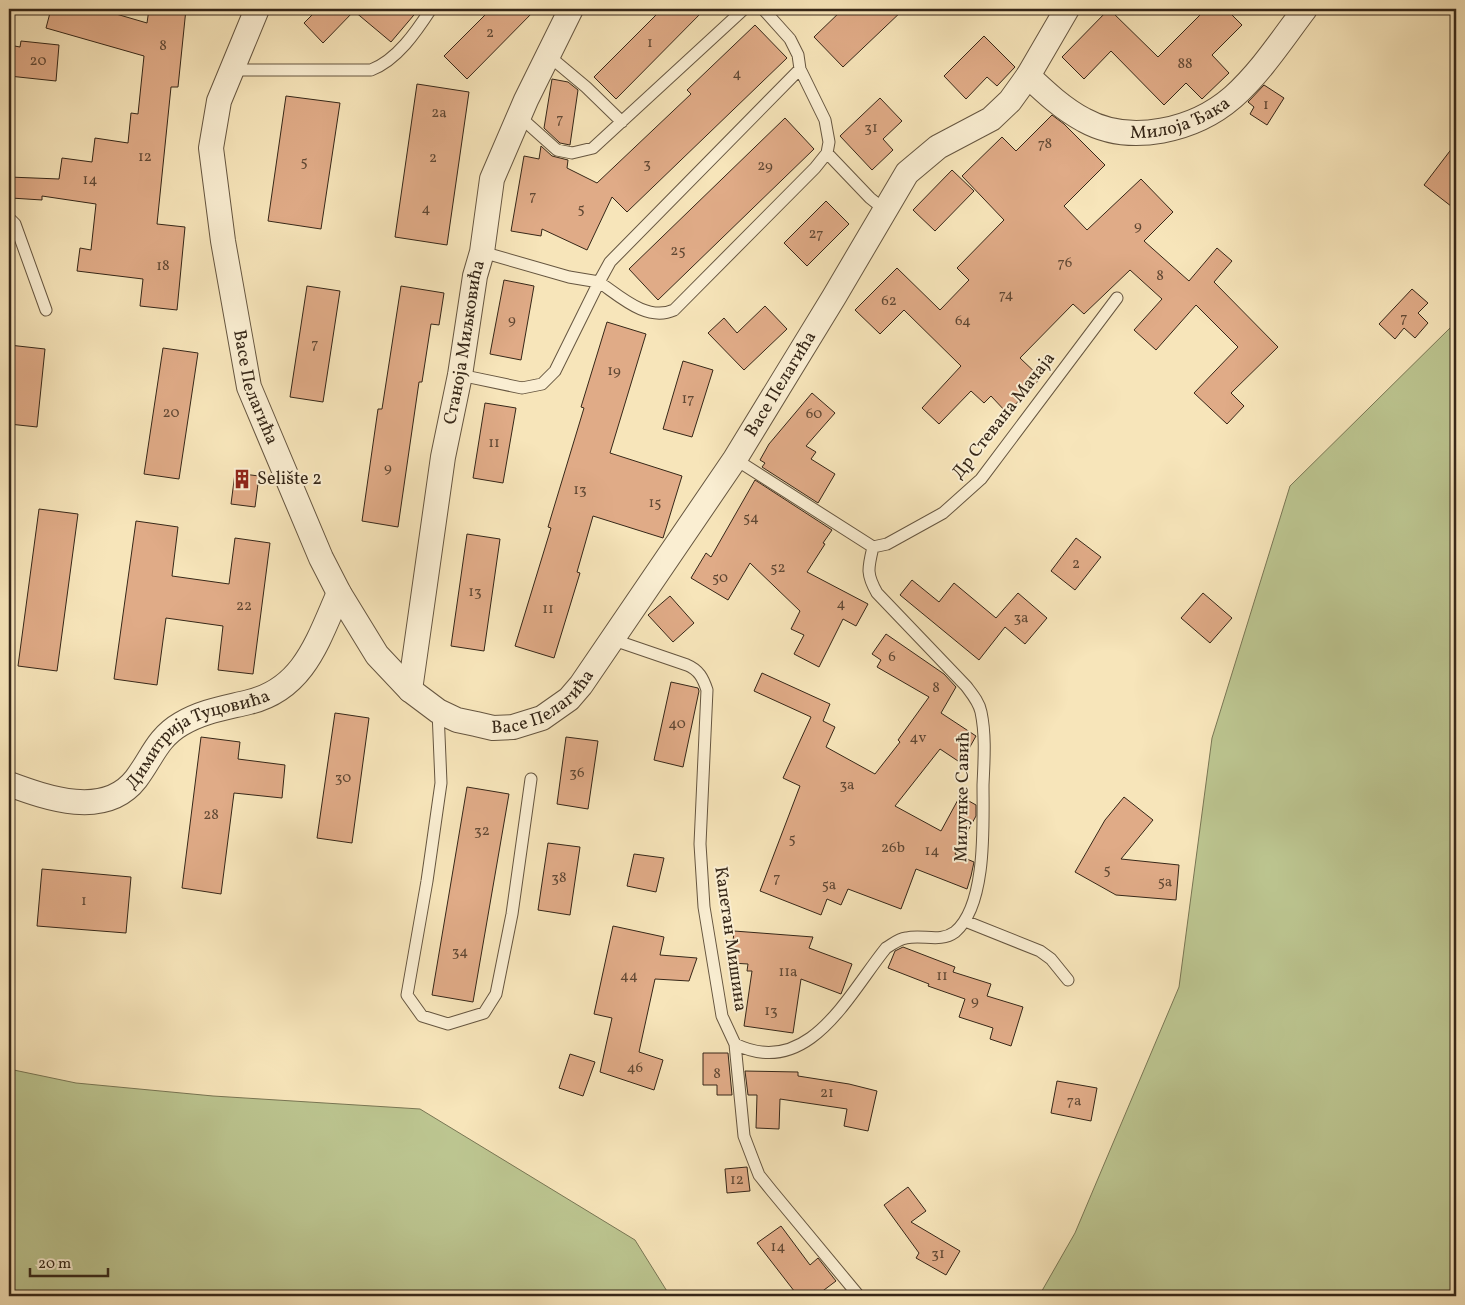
<svg xmlns="http://www.w3.org/2000/svg" width="1465" height="1305" viewBox="0 0 1465 1305" font-family="Vollkorn,serif">
  <style>
    .green { fill: #bcc590; stroke: #797654 }
    .building { fill: #e0ab87; stroke: #362718 }
    .lines { fill: none; stroke-linecap: round; stroke-linejoin: round }
    .lane-casing { stroke: #665640; stroke-width: 13 }
    .street-casing { stroke: #665640; stroke-width: 26 }
    .lane { stroke: #faeed2; stroke-width: 11 }
    .street { stroke: #faeed2; stroke-width: 24 }
    .labels { text-anchor: middle; dominant-baseline: central; stroke-width: 4; stroke-linejoin: round; paint-order: stroke }
    .number-label { font-size: 15px; fill: #604834 }
    .street-label { font-size: 18px; fill: #362718; stroke: #faeed2 }
    .poi-label { font-size: 18px; fill: #362718; stroke: #faeed2; text-anchor: start }
  </style>
  <rect width="100%" height="100%" fill="#f7e5ba"/>
  <filter id="stains"><feTurbulence type="fractalNoise" baseFrequency=".004" numOctaves="4"/><feColorMatrix values="0 0 0 0 .2 0 0 0 0 .09 0 0 0 0 .02 0 0 0 .5 -.17"/></filter>
  <radialGradient id="worn" r=".72"><stop offset=".6" stop-color="#630" stop-opacity="0"/><stop offset="1" stop-color="#630" stop-opacity=".3"/></radialGradient>
  <!-- green -->
  <path class="green" d="M1451,327H1456V1296H1039L1075,1233L1179,987L1212,738L1290,486Z
    M9,1069L76,1083L213,1096L420,1109L635,1240L670,1296H9Z"/>
  <!-- building -->
  <path class="building" d="M51,9H99L147,23L149,9H186L178,87H171L157,224L185,227L177,310L140,306L143,279L77,271L80,248L91,250L96,204L42,196V200L11,198V192H9V177L59,179L62,158L92,162L95,138L128,143L131,113L138,114L144,56L46,28Z
    M318,9H419L391,42L354,11L323,43L304,23Z
    M491,9H536L467,79L444,56Z
    M662,9H705L616,99L594,77Z
    M843,9H904L843,67L814,37Z
    M1109,9L1158,57L1206,9H1226L1242,25L1212,55L1229,73L1202,99L1186,83L1164,105L1111,51L1084,79L1062,57Z
    M755,25L787,58L627,212L612,197L587,250L542,229L541,236L511,231L524,156L539,159L541,146L552,156L568,160L567,168L597,183L691,94L687,90Z
    M984,36L1015,67L997,86L987,77L966,99L944,76Z
    M21,41L59,45L56,81L9,76V45L20,47Z
    M552,79L568,82L578,90L570,145L560,143L544,128Z
    M417,84L469,92L447,245L395,237Z
    M1264,85L1284,98L1267,125L1250,114L1254,107L1248,102Z
    M286,96L340,103L321,229L268,221Z
    M880,98L902,121L883,139L893,150L872,170L840,136Z
    M1052,115L1064,124L1105,165L1064,206L1087,230L1141,179L1173,212L1144,241L1189,281L1217,248L1232,261L1214,282L1278,347L1231,393L1244,406L1227,424L1194,393L1238,347L1196,305L1156,350L1134,330L1162,299L1130,270L1084,314L1073,304L1020,358L1041,378L1007,413L991,396L984,403L971,391L939,424L922,408L961,366L904,310L880,334L855,310L897,268L940,310L969,280L957,268L1004,220L962,176L1002,137L1016,151Z
    M785,118L814,149L658,300L629,269Z
    M1456,143V210L1424,185Z
    M952,170L974,191L935,231L913,210Z
    M826,201L849,224L807,266L784,243Z
    M504,280L534,286L521,360L490,354Z
    M307,286L340,291L323,402L290,397Z
    M401,286L444,293L439,325L431,324L422,382H419L398,527L362,521L378,409H382Z
    M1412,289L1428,303L1418,313L1428,323L1415,338L1404,328L1395,339L1379,324Z
    M765,306L787,329L744,370L708,333L724,318L737,333Z
    M607,322L646,334L610,453L682,476L663,538L593,516L577,572L580,573L554,658L515,646L551,528L548,527L584,408L581,407Z
    M9,345L45,349L37,427L9,424Z
    M163,348L198,353L179,479L144,474Z
    M683,361L713,370L692,437L663,429Z
    M812,393L835,413L806,446L816,452L811,459L835,474L818,503L762,467L765,463L760,460L769,444Z
    M485,403L516,408L503,483L473,478Z
    M235,473L259,476L255,507L231,504Z
    M755,480L832,530L823,543L825,544L807,572L868,604L856,626L843,619L819,667L794,654L804,635L791,629L800,611L750,563L728,600L691,578L706,553L711,557Z
    M39,509L78,514L57,671L18,666Z
    M136,521L178,527L172,576L229,584L235,538L270,543L253,674L218,670L223,626L166,618L157,685L114,679Z
    M467,534L500,539L484,651L451,646Z
    M1076,538L1101,557L1075,590L1051,571Z
    M912,580L939,602L954,583L996,618L1018,593L1047,618L1025,644L1005,627L979,660L900,595Z
    M1203,593L1232,618L1210,643L1181,618Z
    M670,596L694,623L673,642L648,615Z
    M886,634L944,674L956,687L941,713L976,736L961,763L940,749L895,806L941,831L960,796L976,805V816L955,854L974,862L971,876L967,889L916,869L901,909L848,889L841,905L827,899L821,915L760,891L800,786L783,778L811,717L754,691L762,673L830,704L823,721L835,727L826,747L875,774L900,742L898,740L929,697L877,667L881,660L872,654Z
    M671,682L698,688L699,691L683,767L654,760Z
    M335,713L369,718L352,843L317,838Z
    M201,737L240,742L238,759L285,765L282,798L234,793L221,894L182,888Z
    M566,737L598,741L588,809L557,804Z
    M467,787L509,794L473,1002L432,995Z
    M1124,797L1153,820L1121,859L1179,865L1176,900L1116,895L1075,872L1105,820Z
    M548,843L580,847L570,915L538,910Z
    M634,854L664,858L656,892L627,886Z
    M42,869L131,877L126,933L37,926Z
    M613,926L664,937L660,955L697,958L689,981L655,979L639,1052L663,1060L654,1090L600,1072L612,1018L594,1014Z
    M734,931L813,937L809,948L852,964L841,994L801,979L793,1033L744,1026L752,971H747L748,964L731,963Z
    M903,947L955,967L953,972L991,984L987,996L1023,1007L1011,1046L990,1039L993,1028L959,1017L965,999L928,986L929,984L888,968L895,951Z
    M703,1053H728L732,1095H717V1085H703Z
    M570,1054L595,1062L583,1096L559,1088Z
    M745,1071L798,1072V1076L849,1084L877,1091L868,1131L844,1126L847,1109L780,1099L779,1129L756,1128L757,1095H748Z
    M1057,1081L1097,1088L1091,1121L1051,1113Z
    M747,1167L750,1191L727,1193L725,1169Z
    M908,1187L926,1211L911,1222L960,1251L946,1275L916,1258L919,1253L884,1205Z
    M781,1226L810,1265L818,1258L836,1281L816,1296H798L757,1243Z"/>
  <g class="lines">
    <defs>
      <path id="lane" d="M549,56L586,87L622,122
        M231,70H371C397,60 416,32 431,9
        M519,116L557,150L572,153L593,148L744,9
        M827,153L870,198L885,210
        M9,218L15,224L46,310
        M482,252L569,277L599,282L610,262L800,69
        M460,375L522,388L542,384L555,371L599,282C621,297 647,322 674,310L815,168L827,153L829,142L825,120L800,69L798,55L790,39L763,9
        M735,459L873,547
        M873,547L887,544L943,513L981,479L1117,298
        M611,639L687,665C699,670 703,678 707,690L700,844L704,907L722,1016L735,1044L744,1136L752,1157L759,1175L771,1190L859,1296
        M438,711L441,783L427,881L407,995L422,1016L448,1024L484,1013L496,994L512,914L531,779
        M965,921L1040,951L1051,959L1068,980
        M735,1044C808,1080 848,995 886,948C893,944 898,939 906,938C923,934 940,943 955,932C987,905 983,824 983,785C984,761 986,736 981,712C979,702 972,694 966,686L877,593C866,574 868,568 873,547"/>
      <g id="street">
        <path id="s1" d="M257,9L219,101L211,148L223,241L249,387L321,558L339,593L377,655L410,690L438,711L457,720L476,724L493,728L513,727L542,718L569,699L581,685L735,459L834,297L907,173L938,147L991,119L1010,101L1028,76L1067,9"/>
        <path id="s2" d="M1028,76C1045,92 1063,109 1084,120C1131,146 1195,130 1233,97C1261,72 1283,38 1305,9"/>
        <path id="s3" d="M410,690L443,457L460,375L475,276L482,252L492,179L526,100L571,9"/>
        <path id="s4" d="M9,784C47,798 105,819 136,779C152,758 157,738 181,724C203,711 225,708 249,702C304,689 318,640 339,593"/>
      </g>
    </defs>
    <!-- lane casing -->
    <use href="#lane" class="lane-casing"/>
    <!-- street casing -->
    <use href="#street" class="street-casing"/>
    <!-- lane -->
    <use href="#lane" class="lane"/>
    <!-- street -->
    <use href="#street" class="street"/>
  </g>
  <!-- icons -->
  <defs>
    <symbol id="building-bare" viewBox="-9 -9 18 18"><path d="M-4-6H4V6H1V3H-1V6H-4ZM-2.5-4.3h1.7v1.8h-1.7ZM.8-4.3h1.7v1.8H.8ZM-2.5-1h1.7V.8h-1.7ZM.8-1h1.7V.8H.8Z" fill="#8f2418" stroke="#faeed2" stroke-width="2.5" paint-order="stroke"/></symbol>
  </defs>
  <g fill-rule="evenodd">
    <use href="#building-bare" x="228" y="465" width="28" height="28"/>
  </g>
  <g class="labels">
    <!-- number labels -->
    <g class="number-label">
      <text x="490" y="33">2</text>
      <text x="650" y="43">1</text>
      <text x="163" y="46">8</text>
      <text x="38" y="61">20</text>
      <text x="1185" y="64">88</text>
      <text x="737" y="74">4</text>
      <text x="1266" y="105">1</text>
      <text x="439" y="113">2a</text>
      <text x="560" y="119">7</text>
      <text x="871" y="128">31</text>
      <text x="1045" y="144">78</text>
      <text x="145" y="157">12</text>
      <text x="433" y="158">2</text>
      <text x="304" y="162">5</text>
      <text x="647" y="164">3</text>
      <text x="765" y="166">29</text>
      <text x="90" y="180">14</text>
      <text x="533" y="196">7</text>
      <text x="426" y="209">4</text>
      <text x="581" y="209">5</text>
      <text x="1138" y="226">9</text>
      <text x="816" y="234">27</text>
      <text x="678" y="251">25</text>
      <text x="1065" y="263">76</text>
      <text x="163" y="266">18</text>
      <text x="1160" y="276">8</text>
      <text x="1006" y="295">74</text>
      <text x="889" y="301">62</text>
      <text x="1404" y="318">7</text>
      <text x="512" y="320">9</text>
      <text x="963" y="321">64</text>
      <text x="315" y="344">7</text>
      <text x="614" y="371">19</text>
      <text x="688" y="399">17</text>
      <text x="171" y="413">20</text>
      <text x="814" y="414">60</text>
      <text x="494" y="443">11</text>
      <text x="388" y="468">9</text>
      <text x="580" y="490">13</text>
      <text x="655" y="503">15</text>
      <text x="751" y="518">54</text>
      <text x="1076" y="564">2</text>
      <text x="778" y="568">52</text>
      <text x="720" y="578">50</text>
      <text x="475" y="592">13</text>
      <text x="841" y="604">4</text>
      <text x="244" y="606">22</text>
      <text x="548" y="609">11</text>
      <text x="1021" y="618">3a</text>
      <text x="892" y="657">6</text>
      <text x="936" y="688">8</text>
      <text x="677" y="724">40</text>
      <text x="918" y="738">4v</text>
      <text x="577" y="773">36</text>
      <text x="343" y="778">30</text>
      <text x="847" y="785">3a</text>
      <text x="211" y="815">28</text>
      <text x="482" y="831">32</text>
      <text x="792" y="839">5</text>
      <text x="893" y="848">26b</text>
      <text x="932" y="851">14</text>
      <text x="1107" y="870">5</text>
      <text x="559" y="878">38</text>
      <text x="777" y="878">7</text>
      <text x="1165" y="882">5a</text>
      <text x="829" y="885">5a</text>
      <text x="84" y="901">1</text>
      <text x="460" y="952">34</text>
      <text x="788" y="972">11a</text>
      <text x="629" y="976">44</text>
      <text x="942" y="976">11</text>
      <text x="975" y="1001">9</text>
      <text x="771" y="1011">13</text>
      <text x="635" y="1068">46</text>
      <text x="717" y="1074">8</text>
      <text x="827" y="1093">21</text>
      <text x="1074" y="1101">7a</text>
      <text x="737" y="1180">12</text>
      <text x="778" y="1247">14</text>
      <text x="938" y="1254">31</text>
    </g>
    <!-- street labels -->
    <g class="street-label">
      <text stroke="none"><textPath href="#s2" startOffset="172">Милоја Ђака</textPath></text>
      <text stroke="none"><textPath href="#s3" startOffset="352">Станоја Миљковића</textPath></text>
      <text stroke="none"><textPath href="#s1" startOffset="1291">Васе Пелагића</textPath></text>
      <text stroke="none"><textPath href="#s1" startOffset="391">Васе Пелагића</textPath></text>
      <text transform="translate(1004 416) rotate(-52)">Др Стевана Мачаја</text>
      <text stroke="none"><textPath href="#s1" startOffset="886">Васе Пелагића</textPath></text>
      <text stroke="none"><textPath href="#s4" startOffset="214">Димитрија Туцовића</textPath></text>
      <text transform="translate(963 797) rotate(-89)">Милунке Савић</text>
      <text transform="translate(730 939) rotate(82)">Капетан Мишина</text>
    </g>
    <!-- poi labels -->
    <g class="poi-label">
      <text x="257" y="479">Selište 2</text>
    </g>
  </g>
  <!-- margin -->
  <rect width="1465" height="1305" fill="none" stroke="#f7e5ba" stroke-width="30"/>
  <rect x="10" y="10" width="1445" height="1285" fill="none" stroke="#362718" stroke-width="2.5"/>
  <rect x="15" y="15" width="1435" height="1275" fill="none" stroke="#362718"/>
  <!-- scale -->
  <path d="M30 1268v8h78v-8" fill="none" stroke="#362718" stroke-width="2.5"/>
  <text x="38" y="1268" font-size="15" fill="#362718" stroke="#faeed2" stroke-width="4" paint-order="stroke">20 m</text>
  <rect width="100%" height="100%" filter="url(#stains)"/>
  <rect width="100%" height="100%" fill="url(#worn)"/>
</svg>
